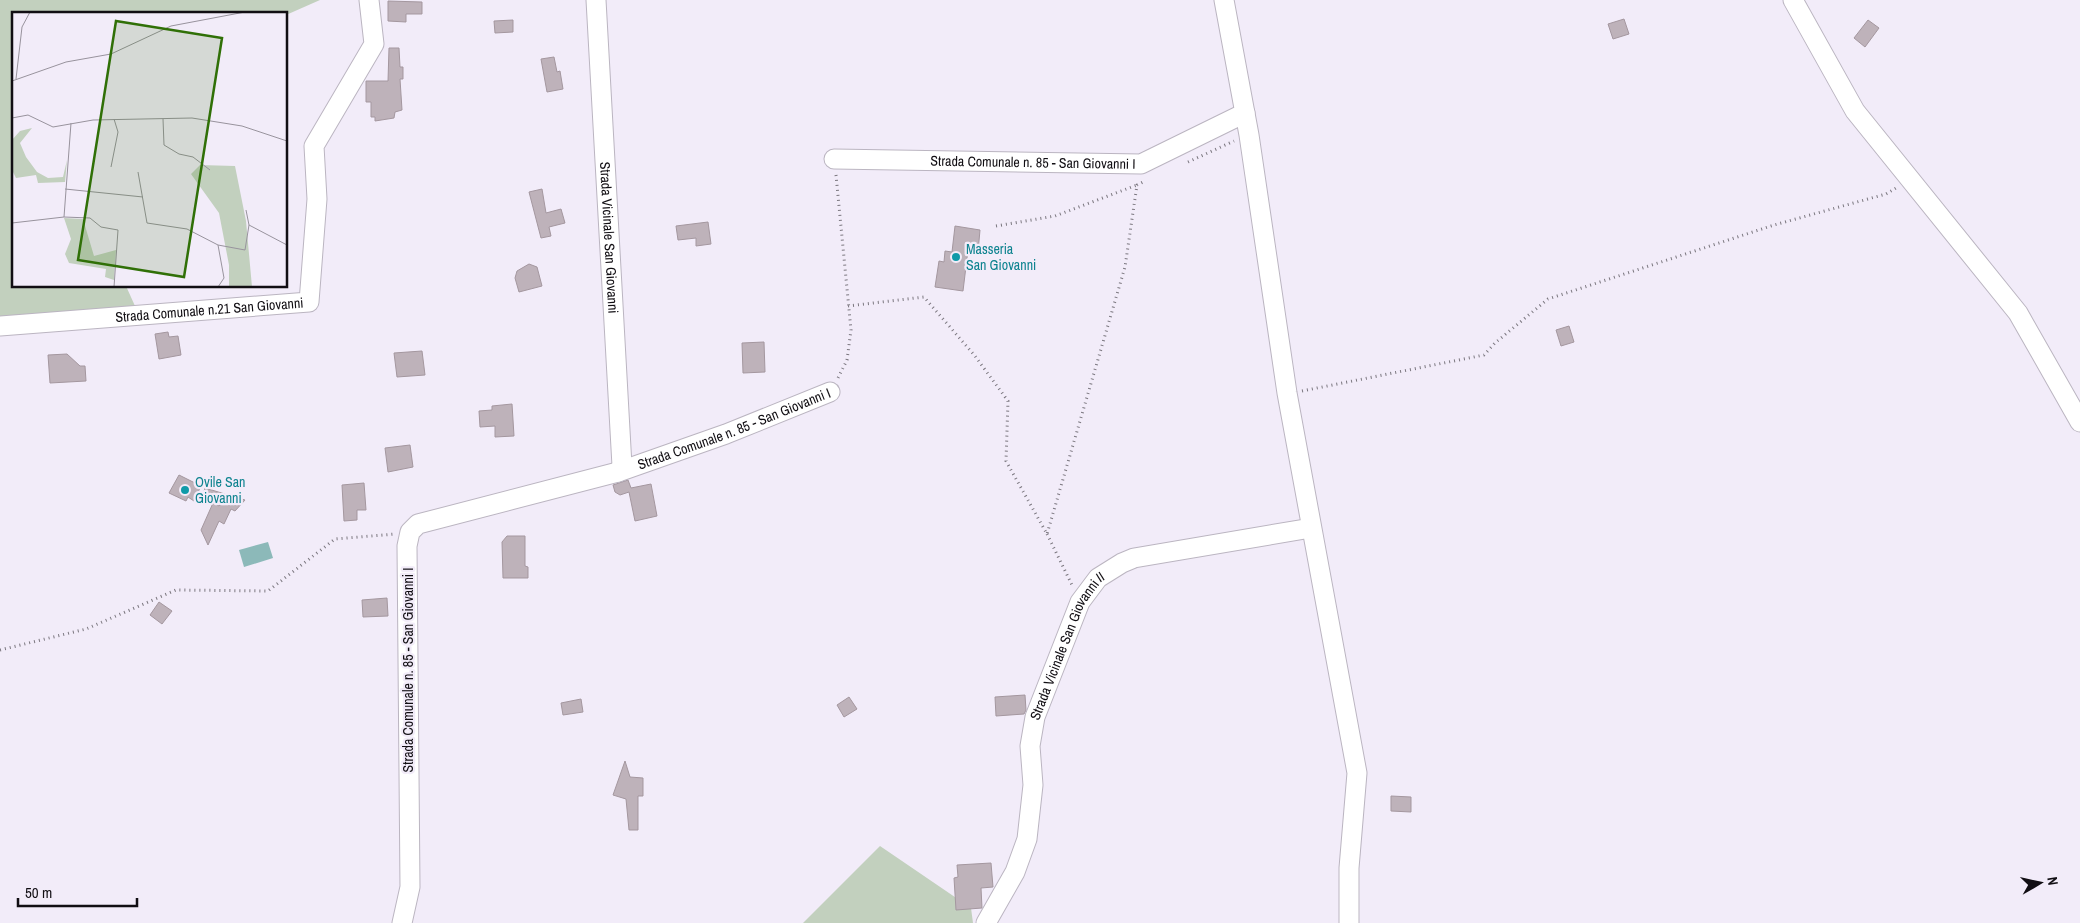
<svg xmlns="http://www.w3.org/2000/svg" width="2080" height="923" viewBox="0 0 2080 923" font-family="'Archivo Narrow',sans-serif">
  <style>
    .green { fill: #c2d0be }
    .water { fill: #8cb9b9 }
    .building { fill: #beb2ba; stroke: #a4979f }
    .lines { fill: none; stroke-linecap: round; stroke-linejoin: round }
    .minor-casing { stroke: #bbb5c1; stroke-width: 21 }
    .path { stroke: #7b777f; stroke-width: 3; stroke-dasharray: 1 4; stroke-linecap: butt }
    .minor { stroke: #fff; stroke-width: 19 }
    .culture-dot { fill: #0f9aa8; stroke: #f2ecf9; stroke-width: 2 }
    .labels { text-anchor: middle; dominant-baseline: central; stroke-width: 4.5; stroke-linejoin: round; paint-order: stroke }
    .street-label { font-size: 14px; fill: #110e13; stroke: #f2ecf9 }
    .culture-label { font-size: 14px; fill: #0d838f; stroke: #f2ecf9; text-anchor: start }
    .inset-road { fill: none; stroke: #98939d; stroke-width: 1 }
    .view { fill: #307007; fill-opacity: 0.15; stroke: #307007; stroke-width: 2.5 }
    .inset-edge { fill: none; stroke: #110e13; stroke-width: 2.5 }
  </style>
  <rect width="100%" height="100%" fill="#f2ecf9"/>
  <!-- green -->
  <path class="green" d="M0,0H320L286,15V14H14V286H126L135,306L0,327Z
    M880,846L971,908L973,923H803Z"/>
  <!-- water -->
  <path class="water" d="M268,542L273,558L244,567L239,550Z"/>
  <!-- building -->
  <path class="building" d="M388,1L422,2V14H406V22L388,21Z
    M1624,19L1629,34L1613,39L1608,24Z
    M513,20V32L495,33L494,21Z
    M1868,20L1879,28L1865,47L1854,38Z
    M389,48H399L400,67H403V79H400L402,110L395,112L394,118L375,121V117H371V102H366V81H388Z
    M554,57L557,72L560,71L563,89L547,92L541,59Z
    M542,189L546,213L561,209L565,223L549,227L551,236L541,238L529,192Z
    M708,222L711,244L696,246V238L678,240L676,226Z
    M955,226L980,230L978,252L968,250L963,291L935,287L939,261L944,262L945,251L952,252Z
    M529,264L537,267L542,286L519,292L515,278L517,271Z
    M1569,326L1574,342L1561,346L1556,330Z
    M168,332L169,337L178,336L181,355L159,359L155,334Z
    M764,342L765,372L743,373L742,343Z
    M422,351L425,375L397,377L394,353Z
    M67,354L80,366H85L86,381L50,383L48,355Z
    M512,404L514,436L495,437V426L480,427L479,411L492,410V406Z
    M410,445L413,467L388,472L385,448Z
    M179,475L201,486L194,501L188,497L186,501L169,493Z
    M628,480L631,488L651,484L657,516L635,521L629,492L620,495L615,492L613,485Z
    M364,483L366,510H357V520L344,521L342,485Z
    M205,488L245,500L235,511L231,509L224,524L219,521L208,545L201,530L213,503L219,506L221,503L203,494Z
    M507,536H525V566L528,567V578H503L502,542Z
    M387,598L388,616L363,617L362,600Z
    M159,602L172,611L162,624L150,615Z
    M1025,695L1026,710L1024,714L996,716L995,697Z
    M849,697L857,709L844,717L837,705Z
    M581,699L583,712L563,715L561,703Z
    M625,761L630,777L643,778V796H638V830H629L626,799L613,795Z
    M1391,796L1411,797V812L1391,811Z
    M991,863L993,887L981,888L982,908L956,910L954,878L958,877L957,865Z"/>
  <g class="lines">
    <defs>
      <g id="minor">
        <path id="s1" d="M596,0L622,466L618,472"/>
        <path d="M1224,0L1249,135L1287,393L1357,773L1349,868V923"/>
        <path d="M1793,0L1855,111L2018,313L2080,422"/>
        <path id="s2" d="M834,159L1141,164L1245,113"/>
        <path id="s3" d="M0,326L309,302L317,199L314,146L374,44L369,0"/>
        <path id="s4" d="M402,923L410,887L407,546L410,532L418,524L618,472L726,434L830,392"/>
        <path id="s5" d="M986,923L1015,872L1027,839L1033,785L1030,746L1035,717L1080,602L1098,578L1122,563L1134,558L1311,528"/>
      </g>
    </defs>
    <!-- minor casing -->
    <use href="#minor" class="minor-casing"/>
    <!-- path -->
    <path class="path" d="M1188,162L1234,141
      M836,175L851,330L847,360L838,378
      M996,226L1055,216L1137,185
      M848,306L924,297L975,356L1008,401L1006,461L1047,534L1125,267L1137,185L1143,182
      M1302,391L1484,355L1495,343L1548,299L1774,225L1886,194L1896,188
      M1047,534L1072,585
      M0,650L86,629L176,590L268,591L335,539L395,534"/>
    <!-- minor -->
    <use href="#minor" class="minor"/>
  </g>
  <!-- markers -->
  <g class="culture-dot">
    <circle cx="956" cy="257" r="5"/>
    <circle cx="185" cy="490" r="5"/>
  </g>
  <g class="labels">
    <!-- street labels -->
    <g class="street-label">
      <text stroke="none"><textPath href="#s2" startOffset="199">Strada Comunale n. 85 - San Giovanni I</textPath></text>
      <text stroke="none"><textPath href="#s1" startOffset="238">Strada Vicinale San Giovanni</textPath></text>
      <text stroke="none"><textPath href="#s3" startOffset="210">Strada Comunale n.21 San Giovanni</textPath></text>
      <text stroke="none"><textPath href="#s4" startOffset="734">Strada Comunale n. 85 - San Giovanni I</textPath></text>
      <text stroke="none"><textPath href="#s5" startOffset="295">Strada Vicinale San Giovanni II</textPath></text>
      <text transform="translate(408 670) rotate(-90)">Strada Comunale n. 85 - San Giovanni I</text>
    </g>
    <!-- culture labels -->
    <g class="culture-label">
      <text x="966" y="249">Masseria<tspan x="966" dy="16">San Giovanni</tspan></text>
      <text x="195" y="482">Ovile San<tspan x="195" dy="16">Giovanni</tspan></text>
    </g>
  </g>
  <!-- overview -->
  <g transform="translate(12 12)">
    <rect width="275" height="275" fill="#f2ecf9"/>
    <path d="M20,116L8,131L14,145L25,160L36,166L51,165L55,148L53,170L26,171L24,163L4,166L0,158V128L8,119ZM188,153L223,154L234,209L240,275H217V253L207,201L179,162ZM52,206L71,207L82,244L104,238L102,268L93,265L94,257L57,251L53,242L59,227Z" fill="#c2d0be"/>
    <path class="inset-road" d="M4,67L10,15L18,0M0,69L54,50L99,42L159,14L233,0M0,106L16,103L41,115L81,108L180,106L230,114L275,129M151,107L152,133L167,142L181,145L198,158M99,155L106,120L102,107M126,160L135,211L175,217L206,233L233,238L237,213L275,233M53,177L131,185M234,198L237,213M52,205L59,111M0,211L52,205L78,206L89,215L106,218L102,275M206,275L212,266L206,233"/>
    <path class="view" d="M104,9L210,26L172,265L66,248Z"/>
    <rect width="275" height="275" class="inset-edge"/>
  </g>
  <!-- north arrow -->
  <g transform="translate(2040 883) rotate(81)" stroke="#f2ecf9" stroke-width="4" paint-order="stroke">
  <path d="M0-4L9 19L0 12L-9 19Z" fill="#110e13"/>
  <text y="-8" font-size="14" font-weight="bold" text-anchor="middle" fill="#110e13">N</text>
  </g>
  <!-- scale -->
  <path d="M18 898v8h119v-8" fill="none" stroke="#110e13" stroke-width="2.5"/>
  <text x="25" y="898" font-size="15" fill="#110e13" stroke="#f2ecf9" stroke-width="4" paint-order="stroke">50 m</text>
</svg>
